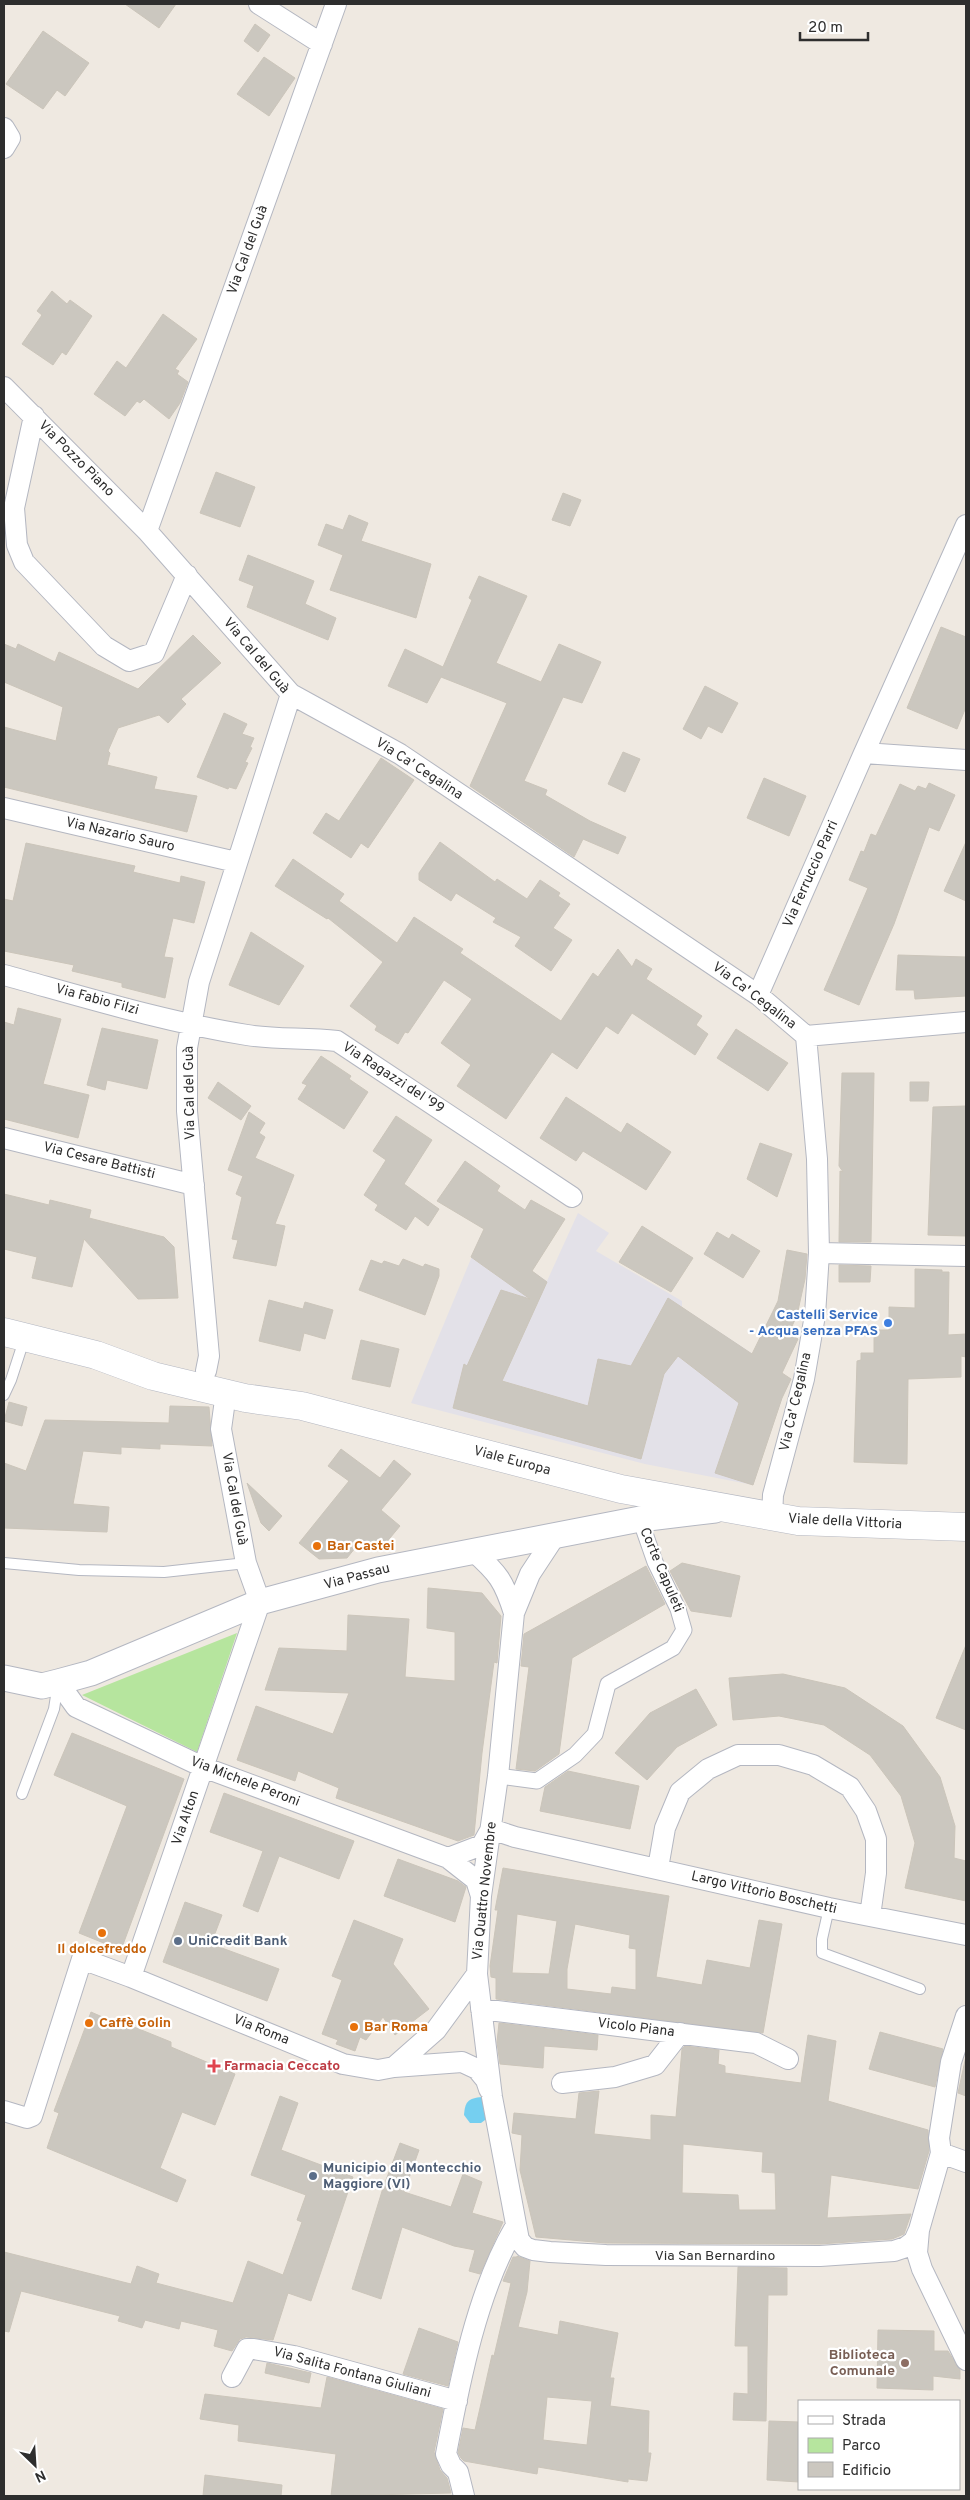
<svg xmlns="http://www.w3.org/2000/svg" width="970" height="2500" viewBox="0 0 970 2500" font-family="Overpass,sans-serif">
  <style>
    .industrial { fill: #e3e1e8 }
    .green { fill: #b6e59e }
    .water { fill: #75cff0 }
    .building { fill: #cbc7bf; stroke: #cbc5ba; fill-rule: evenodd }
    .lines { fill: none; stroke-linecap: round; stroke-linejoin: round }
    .service-casing { stroke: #b4b7c1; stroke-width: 12 }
    .pedestrian-casing { stroke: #b4b7c1; stroke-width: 17 }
    .minor-casing { stroke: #b4b7c1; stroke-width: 22 }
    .tertiary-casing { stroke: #b4b7c1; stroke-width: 27 }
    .secondary-casing { stroke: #b4b7c1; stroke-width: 29 }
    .service { stroke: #fff; stroke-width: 10 }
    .pedestrian { stroke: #fff; stroke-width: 15 }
    .minor { stroke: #fff; stroke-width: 20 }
    .tertiary { stroke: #fff; stroke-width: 25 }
    .secondary { stroke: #fff; stroke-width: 28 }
    .shop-dot { fill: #3f7fe0; stroke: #fff; stroke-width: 2 }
    .food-dot { fill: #e8710a; stroke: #fff; stroke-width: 2 }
    .service-dot { fill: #5c6f8a; stroke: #fff; stroke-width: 2 }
    .health-dot { fill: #e0444e; stroke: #fff; stroke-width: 2 }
    .education-dot { fill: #8d6e63; stroke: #fff; stroke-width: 2 }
    .labels { text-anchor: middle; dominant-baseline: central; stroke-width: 4.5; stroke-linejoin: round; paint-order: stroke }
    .street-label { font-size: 14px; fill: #2e2e2e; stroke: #fff }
    .shop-label { font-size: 14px; font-weight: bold; fill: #366cbe; stroke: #fff; text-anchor: end }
    .food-label { font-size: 14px; font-weight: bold; fill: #c56008; stroke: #fff; text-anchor: start }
    .service-label { font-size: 14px; font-weight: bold; fill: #4e5e75; stroke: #fff; text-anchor: start }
    .health-label { font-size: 14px; font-weight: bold; fill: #be3a42; stroke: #fff; text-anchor: start }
    .education-label { font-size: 14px; font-weight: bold; fill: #785e54; stroke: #fff; text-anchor: end }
  </style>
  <rect width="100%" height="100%" fill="#efe9e1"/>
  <!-- industrial -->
  <path class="industrial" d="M578,1213L609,1233L596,1251L682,1301V1307L791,1379L782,1398L753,1485L645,1464L411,1403L480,1237L547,1281Z"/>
  <!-- green -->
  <path class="green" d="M237,1633L197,1752L82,1695Z"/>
  <!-- water -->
  <path class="water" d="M482,2097L489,2117L481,2123H470L464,2115C465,2102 468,2098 482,2097Z"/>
  <!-- building -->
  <path class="building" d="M125,4H176L159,28Z
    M255,24L270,35L258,52L244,41Z
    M43,31L89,63L65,96L57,90L43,109L6,84Z
    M264,57L295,78L269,116L237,94Z
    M52,291L67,304L70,300L92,316L66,355L62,352L53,365L22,344L42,315L37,311Z
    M163,314L197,339L175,369L179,371L177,374L188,382L180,403L169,419L144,399L140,403L137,401L125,416L94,394L117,361L126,368Z
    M216,472L255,487L240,527L200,513Z
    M563,493L581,500L570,526L552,520Z
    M349,515L368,523L361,541L431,564L416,618L330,590L343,555L318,545L326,524L343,530Z
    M248,555L314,581L305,604L336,618L328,640L247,607L254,586L239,580Z
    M479,576L527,596L496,663L541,682L559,644L601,662L582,703L563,697L524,781L547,790L545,795L590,821L626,837L618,854L583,839L574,857L470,786L507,703L441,677L427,703L388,686L405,649L443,667L472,600L469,598Z
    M941,627L966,637V707L957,729L907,708Z
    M193,635L221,663L181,699L186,704L168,723L159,715L118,728L108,751L110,753L107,765L157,777L154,789L197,796L187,832L4,787V727L56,741L63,707L4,682V644L16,649L18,644L55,662L59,652L138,689Z
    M705,686L738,703L722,733L708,726L701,739L683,729Z
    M224,713L247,724L242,734L254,738L250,747L252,748L245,762L248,763L236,789L229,787L228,789L197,777Z
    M623,752L640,759L625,792L608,784Z
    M381,758L414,780L368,848L361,843L351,858L313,833L326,813L339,821Z
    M764,778L806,796L789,836L747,818Z
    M929,783L955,795L939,831L929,827L894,924L859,1005L824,990L868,888L849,880L861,851L864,852L871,834L876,836L900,784L915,791L918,786L926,789Z
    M440,842L495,882L497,879L527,899L540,880L560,893L558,896L570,904L553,928L572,940L551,971L515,946L521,937L493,922L496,918L456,893L451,901L419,880V873Z
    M966,842V901L944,891Z
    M26,843L135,866L133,872L180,883L181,876L205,882L194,923L173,918L164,957L173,958L165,998L122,987V983L72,971L74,965L4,951V899L13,901Z
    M293,859L344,894L339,901L397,943L414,917L463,949L460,953L561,1021L593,973L598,977L618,949L632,967L636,959L652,969L646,979L702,1016L696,1025L708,1034L695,1055L632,1013L618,1034L606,1026L577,1069L552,1052L506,1119L457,1086L471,1065L441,1043L472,999L444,980L408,1033L405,1032L398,1044L375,1030L377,1026L350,1006L383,962L328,918L327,919L275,886Z
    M251,932L304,966L279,1005L229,985Z
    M898,955L966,957V996L915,999L914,990H896Z
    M18,1008L61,1019L43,1084L89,1095L78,1138L4,1119V1022L14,1025Z
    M102,1028L158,1040L147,1089L107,1080L105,1090L87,1085Z
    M736,1029L788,1063L768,1091L717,1058Z
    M321,1056L351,1076L349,1079L368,1092L344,1129L298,1099L307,1085L302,1083Z
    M842,1073H874L871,1242H839L840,1171L843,1172L839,1166Z
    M218,1082L251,1106L241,1120L208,1098Z
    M910,1082H929L928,1101H910Z
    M566,1097L621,1133L627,1123L671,1152L646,1190L583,1151L576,1161L540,1138Z
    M966,1106V1236L928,1235L933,1107Z
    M249,1112L265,1123L259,1133L265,1137L255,1158L294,1175L275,1224L285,1226L276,1266L233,1258L238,1240L232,1239L242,1197L236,1194L243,1176L228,1170Z
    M396,1116L432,1140L404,1184L439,1209L428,1226L415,1216L406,1230L375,1210L378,1205L364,1195L386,1160L373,1151Z
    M760,1143L792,1154L777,1197L747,1179Z
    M465,1161L500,1186L497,1191L525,1210L531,1200L565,1219L532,1271L547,1282L502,1381L588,1406L598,1359L631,1366L668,1298L752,1354L778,1301L787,1250L807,1254L805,1279L797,1315L789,1333L798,1339L782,1373L791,1379L782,1398L753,1485L715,1473L739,1403L678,1356L664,1374L641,1459L453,1408L464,1364L467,1366L501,1290L530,1299L471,1257L484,1229L437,1201Z
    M4,1194L49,1205L50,1200L91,1210L89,1218L164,1237L174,1247L178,1298L138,1299L84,1239L72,1287L32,1278L37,1257L4,1249Z
    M642,1226L693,1258L671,1292L619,1262Z
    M717,1232L729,1239L732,1234L760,1251L743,1278L704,1254Z
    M403,1259L423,1267L425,1264L439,1269V1276L425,1315L359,1290L371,1260L382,1264L384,1261L399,1266Z
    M839,1265L871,1266L870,1282H839Z
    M915,1269L942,1270V1272H949L948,1335L966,1334V1357L961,1356V1377L908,1379L907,1464L854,1462L857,1361L861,1360V1353H874V1330H889V1307L915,1308Z
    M269,1300L303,1309L305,1302L333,1310L325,1339L304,1333L300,1351L259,1341Z
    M361,1340L399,1349L390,1387L352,1379Z
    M9,1402L27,1407L22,1426L4,1421Z
    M170,1406L209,1407L212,1446L160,1444V1449L121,1447V1454L83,1451L73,1504L109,1507L107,1532L4,1528V1463L26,1471L45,1420L169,1423Z
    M341,1449L380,1478L394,1460L411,1474L381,1510L400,1526L385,1544L372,1551L360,1542L347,1558L319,1559L299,1543L349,1481L328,1466Z
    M247,1483L282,1516L269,1531L261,1523Z
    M682,1563L740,1576L731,1617L691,1611L670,1571Z
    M646,1566L665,1604L572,1658L559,1754L535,1771L516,1769L529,1667L521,1666L524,1634Z
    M428,1588L482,1593L501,1616L497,1663L494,1662L482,1753L474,1835L458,1841L336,1798L339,1788L298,1771L295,1781L237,1760L256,1706L333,1734L349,1693L265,1690L279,1648L347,1651L348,1615L409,1619L405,1677L455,1681V1632L427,1628Z
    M966,1645V1730L936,1718Z
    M783,1674L845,1688L903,1726L940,1777L955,1826L954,1858L966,1861V1901L905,1888L915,1843L901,1796L870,1755L824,1725L779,1716L733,1720L729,1678Z
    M696,1689L717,1725L677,1747L647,1780L615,1753L650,1713Z
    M72,1733L184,1779L121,1950L79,1933L127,1806L54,1775Z
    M568,1771L639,1786L630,1829L540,1811L545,1787Z
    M224,1793L354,1841L339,1879L279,1856L258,1912L243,1906L263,1851L210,1832Z
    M398,1859L458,1881L466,1887L455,1922L384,1896Z
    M503,1868L669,1896L656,1977L702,1985L707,1960L750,1968L759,1920L782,1924L763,2033L496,1999V1978L491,1977L490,1966L498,1910H495ZM517,1914L557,1921L549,1974L512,1973ZM575,1924L630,1935L629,1948L636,1949V1990L612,1987L611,1994L567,1989V1969Z
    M185,1902L222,1915L211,1944L279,1969L267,2001L163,1962Z
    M354,1920L403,1939L393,1964L429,2009L395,2035L383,2017L366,2040L360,2037L355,2051L336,2044L338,2040L322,2034L342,1980L332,1976Z
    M91,2012L132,2030L134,2027L171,2042V2047L235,2074L215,2125L182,2112L160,2168L186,2180L177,2202L47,2148L59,2113L54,2111Z
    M499,2023L598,2035L597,2050L544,2046L543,2068L500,2064L497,2042Z
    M880,2032L943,2049L935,2087L869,2069Z
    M808,2035L836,2041L828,2101L928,2130L929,2151L918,2189L831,2175L827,2218L911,2214L904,2234L892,2239L820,2244L606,2243L536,2237L520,2170L522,2135L512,2133L514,2113L576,2119L579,2093L599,2091L594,2134L651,2140V2115L676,2117L682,2049L685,2046L719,2050L718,2064L725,2066V2073L801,2083ZM683,2144L763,2152L762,2172L775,2173L776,2210H739L738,2195L682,2193Z
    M966,2056V2096L958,2093Z
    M280,2096L298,2103L281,2150L353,2177L311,2301L288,2293L273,2340L246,2337L240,2339L232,2351L214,2346L218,2330L181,2321L179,2329L145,2320L142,2328L118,2321L120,2316L21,2291L9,2332L4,2331V2252L131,2284L137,2266L159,2274L156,2283L233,2303L248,2261L283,2275L302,2222L297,2220L306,2195L251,2175Z
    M400,2143L419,2150L404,2192L451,2207L463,2174L482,2182L472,2213L503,2222L480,2274L469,2271L475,2250L454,2246L402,2227L381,2299L352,2289L383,2188Z
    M517,2256L530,2261L527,2292L518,2327L558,2335L560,2321L618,2333L610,2378H614L610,2406L649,2411L648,2453H651L647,2481L628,2479V2482L538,2467L537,2474L464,2461L461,2458L458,2453L463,2428L475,2430L492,2355L494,2356L511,2283L503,2281L513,2257H517ZM547,2397L592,2401L587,2445L543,2440Z
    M738,2267L787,2268V2295H768L766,2421L733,2420L734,2393L748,2394V2346H735Z
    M419,2328L458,2342L448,2386L403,2374Z
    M878,2330L934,2331V2351H948L960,2370V2379L933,2376V2390L877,2388Z
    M267,2363L311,2373L309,2383L265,2373Z
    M327,2377L443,2409L434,2452L440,2470L447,2478L451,2493L331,2496L336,2454L238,2441L239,2425L200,2419L205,2394L321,2408Z
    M769,2421L799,2422V2482L767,2480Z
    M205,2475L282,2485L281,2496H203Z"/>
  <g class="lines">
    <defs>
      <path id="service" d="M4,1395L11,1380L25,1337
        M4,1563L79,1570L164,1572L246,1563
        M22,1794L54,1709L58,1683
        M829,1908L822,1939V1953L920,1989"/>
      <path id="pedestrian" d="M498,1776L537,1781L575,1755L595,1734L608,1684L673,1648L684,1630L678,1609L655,1562L640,1519"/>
      <path id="minor" d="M259,4L322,44
        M4,128L10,138L4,148
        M4,387L147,531L291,694L199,982L187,1048V1111L209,1356L206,1371
        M34,416L14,508L17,545L24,562L104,646L129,661L154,653L187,575
        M147,531L336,4
        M291,694L400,754L758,995L806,1036L817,1159L819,1253L815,1315L804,1379L773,1495L772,1517
        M864,753L966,525
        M4,808L236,862
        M4,975C84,997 165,1022 247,1035C277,1040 307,1037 337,1041L572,1197
        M758,995L864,753L966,760
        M806,1036L966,1022
        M4,1138L194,1185
        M819,1253L966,1256
        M555,1536L530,1574L514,1613L498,1776L481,1896L477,1974L492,2097L519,2240L525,2247L533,2250L550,2252L606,2255L820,2256L894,2251L906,2247L914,2241L919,2230
        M473,1551C498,1573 504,1581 514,1613
        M58,1682L76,1707L203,1767L448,1858L476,1880L481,1896
        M448,1858L482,1845L491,1829L515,1837L829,1908L966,1935
        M658,1868L665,1828L680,1792L708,1769L738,1755H779L813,1765L850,1787L866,1811L876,1839V1873L870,1916
        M131,1977L260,1602L246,1563L221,1429L226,1393
        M481,2009L756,2043L788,2059
        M966,2016L951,2062L939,2138L941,2153L919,2230L917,2253L922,2269L966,2360
        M394,2067L436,2030L477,1974
        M562,2083L615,2077L655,2065L680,2033
        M4,2111L27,2118L32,2116L82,1959L131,1977L343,2064L378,2070L394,2067L462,2062L477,2069L486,2080L489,2089
        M941,2153L966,2162
        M232,2377L247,2349H254L294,2356L457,2401
        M464,2496L458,2472L451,2465L446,2454C460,2380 477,2292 515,2227"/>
      <path id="tertiary" d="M4,1678L42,1686L58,1682L91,1673L260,1602L378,1570L640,1519L715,1510"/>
      <path id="secondary" d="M4,1332L96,1355L153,1376L245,1398L302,1406L621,1489L798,1521L966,1527"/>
    </defs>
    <!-- service casing -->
    <use href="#service" class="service-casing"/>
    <!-- pedestrian casing -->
    <use href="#pedestrian" class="pedestrian-casing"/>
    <!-- minor casing -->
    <use href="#minor" class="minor-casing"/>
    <!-- tertiary casing -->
    <use href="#tertiary" class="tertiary-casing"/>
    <!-- secondary casing -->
    <use href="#secondary" class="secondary-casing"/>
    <!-- service -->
    <use href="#service" class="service"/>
    <!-- pedestrian -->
    <use href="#pedestrian" class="pedestrian"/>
    <!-- minor -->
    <use href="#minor" class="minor"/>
    <!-- tertiary -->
    <use href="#tertiary" class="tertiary"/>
    <!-- secondary -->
    <use href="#secondary" class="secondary"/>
  </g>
  <!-- markers -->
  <circle class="shop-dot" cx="888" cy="1323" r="5"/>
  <g class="food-dot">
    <circle cx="317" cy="1546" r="5"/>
    <circle cx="102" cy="1933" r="5"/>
    <circle cx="89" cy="2023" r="5"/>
    <circle cx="354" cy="2027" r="5"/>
  </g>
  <g class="service-dot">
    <circle cx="178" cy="1941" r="5"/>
    <circle cx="313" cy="2176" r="5"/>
  </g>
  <path class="health-dot" d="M211.5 2058.5h5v5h5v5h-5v5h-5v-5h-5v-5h5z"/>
  <circle class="education-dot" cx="905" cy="2363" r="5"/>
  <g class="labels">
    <!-- street labels -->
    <g class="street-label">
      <text transform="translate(248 250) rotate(-70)">Via Cal del Guà</text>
      <text transform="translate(76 459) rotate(45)">Via Pozzo Piano</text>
      <text transform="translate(256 656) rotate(50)">Via Cal del Guà</text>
      <text transform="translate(419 769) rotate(33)">Via Ca' Cegalina</text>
      <text transform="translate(120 835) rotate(13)">Via Nazario Sauro</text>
      <text transform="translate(811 874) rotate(-66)">Via Ferruccio Parri</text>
      <text transform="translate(754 996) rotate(37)">Via Ca' Cegalina</text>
      <text transform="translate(97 1000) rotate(15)">Via Fabio Filzi</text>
      <text transform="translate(393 1078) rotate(33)">Via Ragazzi del '99</text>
      <text transform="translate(190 1093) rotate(-91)">Via Cal del Guà</text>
      <text transform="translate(99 1161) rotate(14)">Via Cesare Battisti</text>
      <text transform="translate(796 1402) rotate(-77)">Via Ca' Cegalina</text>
      <text transform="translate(512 1461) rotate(15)">Viale Europa</text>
      <text transform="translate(234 1499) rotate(80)">Via Cal del Guà</text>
      <text transform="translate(845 1522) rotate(3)">Viale della Vittoria</text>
      <text transform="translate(661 1570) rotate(67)">Corte Capuleti</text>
      <text transform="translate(357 1577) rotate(-15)">Via Passau</text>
      <text transform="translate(245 1782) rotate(21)">Via Michele Peroni</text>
      <text transform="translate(186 1818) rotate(-71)">Via Alton</text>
      <text transform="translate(485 1891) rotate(-84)">Via Quattro Novembre</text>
      <text transform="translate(764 1893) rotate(13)">Largo Vittorio Boschetti</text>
      <text transform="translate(636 2028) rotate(7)">Vicolo Piana</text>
      <text transform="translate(261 2030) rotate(22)">Via Roma</text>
      <text x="715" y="2256">Via San Bernardino</text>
      <text transform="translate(352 2373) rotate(15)">Via Salita Fontana Giuliani</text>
    </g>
    <!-- shop labels -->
    <g class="shop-label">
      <text x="878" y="1315">Castelli Service<tspan x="878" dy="16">- Acqua senza PFAS</tspan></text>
    </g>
    <!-- food labels -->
    <g class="food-label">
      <text x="327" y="1546">Bar Castei</text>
      <text x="102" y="1949" text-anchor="middle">Il dolcefreddo</text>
      <text x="99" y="2023">Caffè Golin</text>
      <text x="364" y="2027">Bar Roma</text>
    </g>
    <!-- service labels -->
    <g class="service-label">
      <text x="188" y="1941">UniCredit Bank</text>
      <text x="323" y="2168">Municipio di Montecchio<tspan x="323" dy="16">Maggiore (VI)</tspan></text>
    </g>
    <!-- health labels -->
    <g class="health-label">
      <text x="224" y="2066">Farmacia Ceccato</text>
    </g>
    <!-- education labels -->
    <g class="education-label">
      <text x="895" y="2355">Biblioteca<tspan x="895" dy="16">Comunale</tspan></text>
    </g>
  </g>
  <!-- border -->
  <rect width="970" height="2500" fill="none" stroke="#2e2e2e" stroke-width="10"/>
  <!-- legend -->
  <rect x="798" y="2400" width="162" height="90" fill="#ffffff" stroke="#ababab"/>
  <rect x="808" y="2416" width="25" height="8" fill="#ffffff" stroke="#ababab"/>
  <text x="842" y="2425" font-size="15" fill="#2e2e2e">Strada</text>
  <rect x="808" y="2438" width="25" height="15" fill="#b6e59e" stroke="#ababab"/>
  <text x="842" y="2450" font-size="15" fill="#2e2e2e">Parco</text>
  <rect x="808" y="2462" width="25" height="15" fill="#cbc7bf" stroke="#ababab"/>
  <text x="842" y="2475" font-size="15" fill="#2e2e2e">Edificio</text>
  <!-- north arrow -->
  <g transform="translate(35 2465) rotate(155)" stroke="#ffffff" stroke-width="4" paint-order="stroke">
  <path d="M0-4L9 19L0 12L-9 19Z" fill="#2e2e2e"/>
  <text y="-8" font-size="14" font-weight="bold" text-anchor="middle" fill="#2e2e2e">N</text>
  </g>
  <!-- scale -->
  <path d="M800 32v8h68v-8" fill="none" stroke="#2e2e2e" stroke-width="2.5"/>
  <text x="808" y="32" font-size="15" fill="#2e2e2e" stroke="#ffffff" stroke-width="4" paint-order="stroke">20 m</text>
</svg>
